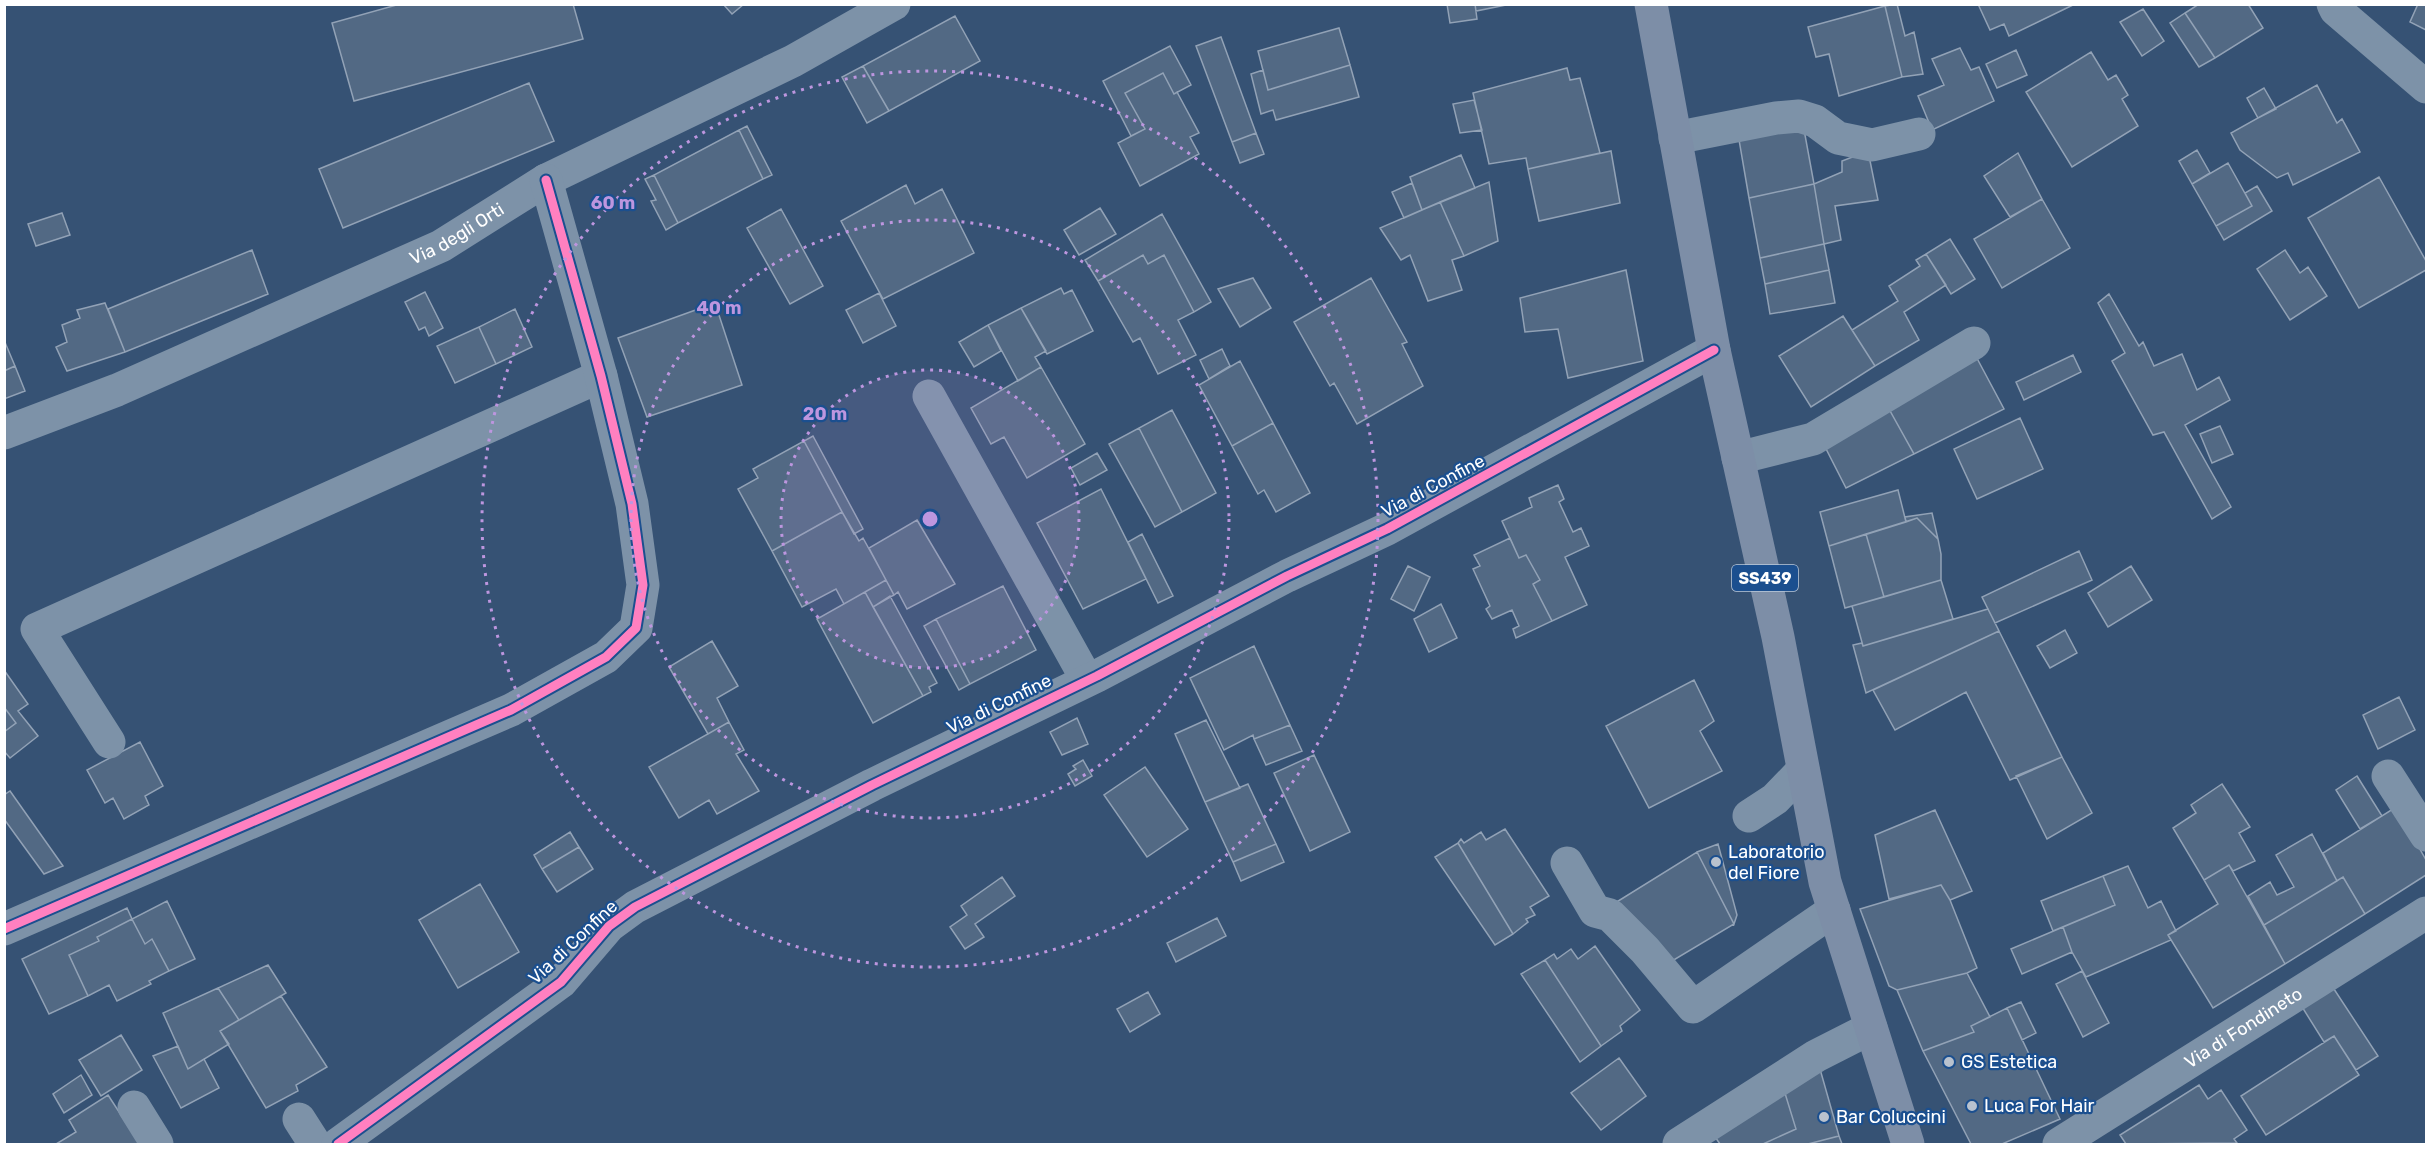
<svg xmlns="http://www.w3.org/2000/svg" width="2431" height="1149" viewBox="0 0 2431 1149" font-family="Rubik,sans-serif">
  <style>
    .building { fill: #526984; stroke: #92a2b6; stroke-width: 1.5 }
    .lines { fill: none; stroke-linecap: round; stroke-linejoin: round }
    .minor { stroke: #7d92a8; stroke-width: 33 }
    .major { stroke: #7d8ea7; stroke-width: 33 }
    .cycleway-casing { stroke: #1b4f8f; stroke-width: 13 }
    .cycleway { stroke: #ff80c0; stroke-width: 9 }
    .ring { fill: none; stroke: #bd96df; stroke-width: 3; stroke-dasharray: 3 6 }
    .poi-dot { fill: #b9c2ce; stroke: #1b4f8f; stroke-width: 2 }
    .labels { text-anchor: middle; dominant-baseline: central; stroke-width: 4.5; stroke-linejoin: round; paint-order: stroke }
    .shield { fill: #1b4f8f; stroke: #bbcadd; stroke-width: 1.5 }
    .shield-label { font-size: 16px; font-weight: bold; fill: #fff }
    .street-label { font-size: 18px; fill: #fff; stroke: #1b4f8f }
    .poi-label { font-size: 18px; fill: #fff; stroke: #1b4f8f; text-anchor: start }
    .centre { fill: #bd96df; stroke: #1b4f8f; stroke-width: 3 }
    .ring-label { font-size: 18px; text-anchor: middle; font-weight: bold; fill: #bd96df; stroke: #1b4f8f; stroke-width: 4.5; stroke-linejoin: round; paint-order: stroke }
  </style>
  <rect width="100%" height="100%" fill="#365274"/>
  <!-- building -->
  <path class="building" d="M400,4H573L583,39L354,101L332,23Z
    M723,4H744L732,14Z
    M1447,4H1475L1477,19L1450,23Z
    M1475,4H1511L1476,11Z
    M1897,4L1905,36L1914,32L1923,74L1902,77L1885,6Z
    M1978,4H2075L2009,36L2004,24L1990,30Z
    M2199,4H2248L2263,28L2215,58L2185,13Z
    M2418,4H2426V30L2410,22Z
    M1885,6L1902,77L1839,96L1829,54L1816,57L1808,27Z
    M2143,9L2164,41L2142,56L2120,22Z
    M2185,13L2215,58L2199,67L2170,23Z
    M955,16L980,61L889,111L863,66Z
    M1339,28L1350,65L1268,90L1258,51Z
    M1221,37L1256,133L1232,142L1196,46Z
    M1170,46L1191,85L1174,94L1163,73L1125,93L1145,129L1131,136L1103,81Z
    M1960,48L1971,70L1979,67L1994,101L1932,130L1918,96L1944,85L1932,59Z
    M2016,50L2027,75L1997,88L1986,64Z
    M2091,52L2108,80L2116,75L2128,95L2122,99L2138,126L2072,167L2026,92Z
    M1350,65L1359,97L1276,120L1273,110L1261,114L1251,74L1263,70L1268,90Z
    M863,66L889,111L867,123L842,77Z
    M1567,68L1570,80L1580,78L1600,153L1528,169L1526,158L1489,164L1473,93Z
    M1163,73L1174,94L1177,92L1199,133L1190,137L1199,154L1140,186L1118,143L1145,129L1125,93Z
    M529,83L554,141L343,228L319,169Z
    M2317,85L2337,123L2342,119L2360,152L2293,185L2288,173L2277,178L2240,150L2231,133Z
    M2264,88L2276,109L2258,118L2247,98Z
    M1474,100L1482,130L1460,133L1453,104Z
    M1803,124L1814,184L1749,198L1738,134Z
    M747,126L772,175L763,179L739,130Z
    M739,130L763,179L678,223L654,175Z
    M1256,133L1264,154L1240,163L1232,142Z
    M2197,150L2210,173L2192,184L2179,161Z
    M1611,151L1620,203L1539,221L1528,169Z
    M1868,151L1878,200L1835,206L1841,240L1824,244L1814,184L1842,172V161Z
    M2018,153L2042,199L2010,217L1984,176Z
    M1461,155L1475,188L1422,210L1410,177Z
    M2228,163L2252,206L2216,226L2192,184Z
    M654,175L678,223L666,230L651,201L656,200L645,179Z
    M2379,177L2426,261V270L2359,308L2308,218Z
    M1489,182L1498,241L1464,256L1440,202Z
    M1412,183L1422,210L1404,218L1392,192Z
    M1814,184L1824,244L1760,258L1749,198Z
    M906,185L915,204L942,189L974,253L883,299L841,221Z
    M2257,186L2272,211L2224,240L2216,226L2252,206L2245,193Z
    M2042,199L2070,248L2002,288L1974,239Z
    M1440,202L1464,256L1452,260L1462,290L1428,301L1410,255L1401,260L1380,228Z
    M1100,208L1116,234L1079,255L1064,230Z
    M781,209L823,286L790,304L747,228Z
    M62,213L70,235L36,246L28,224Z
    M1162,214L1211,302L1194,312L1164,255L1148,264L1143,255L1098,281L1085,260Z
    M1950,239L1975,279L1951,294L1926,254Z
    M1824,244L1829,270L1765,284L1760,258Z
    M252,250L268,294L125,352L108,309Z
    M2285,250L2300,273L2308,267L2327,296L2290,320L2257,269Z
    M1926,254L1946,285L1904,312L1919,340L1875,366L1852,330L1898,301L1889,286L1920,266L1916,260Z
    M1143,255L1148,264L1164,255L1194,312L1178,320L1196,355L1158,374L1140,338L1133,342L1098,281Z
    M1626,270L1643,361L1568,378L1558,329L1525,332L1520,298Z
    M1829,270L1835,303L1770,314L1765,284Z
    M1253,278L1271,308L1240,327L1218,289Z
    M1371,278L1407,342L1402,344L1423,386L1357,424L1334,383L1330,386L1294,322Z
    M1061,288L1064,294L1072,290L1093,331L1047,354L1021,308Z
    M425,292L443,328L429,336L425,327L419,330L405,302Z
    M879,293L896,326L863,343L846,310Z
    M2109,294L2139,346L2143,342L2154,366L2182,354L2197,390L2219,377L2230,400L2185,425L2231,507L2212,519L2164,432L2153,435L2112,361L2125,353L2098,303Z
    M105,303L125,352L67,371L56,347L67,342L62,325L80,318L77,310Z
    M715,303L742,385L647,417L618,338Z
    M1021,308L1046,351L1035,357L1041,367L1018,381L988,325Z
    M515,309L532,347L496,364L479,327Z
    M1843,316L1875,366L1811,407L1779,356Z
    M988,325L1001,351L974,367L959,342Z
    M479,327L496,364L455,383L437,346Z
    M4,340L15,366L4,371Z
    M1222,349L1230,366L1209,379L1200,360Z
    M1972,349L2004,409L1914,454L1884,400Z
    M2073,355L2081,372L2024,400L2016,382Z
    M1240,361L1273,423L1232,446L1199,385Z
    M15,366L25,391L4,399V371Z
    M1041,367L1085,444L1027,478L1004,437L991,444L971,408Z
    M1884,400L1914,454L1846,488L1820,437Z
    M1172,410L1216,493L1182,512L1139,428Z
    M2020,418L2043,469L1977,499L1954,449Z
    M1273,423L1310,493L1276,512L1264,490L1258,494L1232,446Z
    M2220,426L2233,454L2212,463L2200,434Z
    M1139,428L1182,512L1155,527L1109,444Z
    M813,436L863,529L854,534L804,441Z
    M804,441L842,512L772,551L738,489L758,478L753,469Z
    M1097,453L1107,470L1080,485L1071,468Z
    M1558,485L1564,499L1559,502L1573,532L1581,528L1589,546L1565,557L1587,605L1552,621L1533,584L1540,580L1526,555L1519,558L1502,521L1532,507L1529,498Z
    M1101,489L1146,579L1083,609L1037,523Z
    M1898,490L1906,522L1829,546L1820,512Z
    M842,512L859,541L863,538L886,580L844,604L836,589L802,607L772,551Z
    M1932,513L1938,539L1917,518L1906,522L1905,517Z
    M1917,518L1938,539L1941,554V580L1884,597L1866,534Z
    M917,520L955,584L907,609L898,592L894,595L869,548Z
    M1142,534L1173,596L1158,603L1128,542Z
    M1866,534L1884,597L1845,608L1829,546Z
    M1510,538L1519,558L1526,555L1540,580L1533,584L1552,621L1516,638L1513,629L1519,626L1512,610L1492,619L1486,609L1490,606L1473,569L1480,566L1474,555Z
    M2079,551L2092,580L1995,623L1982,597Z
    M1408,566L1430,577L1414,611L1391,599Z
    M2131,566L2152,600L2108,627L2088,593Z
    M886,580L894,595L873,607L865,592Z
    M1941,580L1953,619L1863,646L1852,606Z
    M1003,586L1036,650L970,684L936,619Z
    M865,592L923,696L873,723L817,619Z
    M890,596L937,683L929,687L931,692L923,696L873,607Z
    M1441,604L1457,638L1429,652L1414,619Z
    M1988,609L1999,631L1866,693L1853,645L1862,643L1863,646Z
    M936,619L970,684L959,690L924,626Z
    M2065,630L2077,653L2050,668L2037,646Z
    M1999,631L2062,757L2010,780L1966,692L1895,730L1873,690Z
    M712,641L738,686L717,698L729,722L708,734L669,667Z
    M1254,646L1290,725L1254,739L1253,735L1224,750L1190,678Z
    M4,670L28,704L18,711L38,736L10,758L4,751V732L16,723L4,707Z
    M1694,680L1714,721L1700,731L1722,771L1649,808L1606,726Z
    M2399,697L2415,730L2378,749L2363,715Z
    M4,707L16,723L4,732Z
    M1077,718L1088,744L1062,755L1050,732Z
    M1206,720L1240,788L1205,802L1175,734Z
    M729,722L744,750L736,754L759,791L717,814L709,800L679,818L649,767Z
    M1290,725L1302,751L1266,765L1254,739Z
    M140,742L163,786L145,796L149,805L124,819L113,798L105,803L87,770Z
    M1314,755L1350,832L1310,851L1274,773Z
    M2062,757L2092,813L2047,839L2016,776Z
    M1083,760L1092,776L1075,786L1068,774L1076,769L1073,766Z
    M1145,767L1188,829L1147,857L1104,795Z
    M2357,776L2382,816L2360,829L2336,790Z
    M1248,784L1276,844L1233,862L1205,802Z
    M2222,784L2250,827L2239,833L2255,861L2233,871L2229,865L2204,880L2173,828L2196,813L2191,805Z
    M10,791L63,866L44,874L4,819V795Z
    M2396,807L2426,860V875L2365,914L2343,877L2337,881L2323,853Z
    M1935,810L1972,891L1950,900L1941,885L1889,899L1875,835Z
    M1505,829L1549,896L1530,907L1535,915L1526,919L1528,922L1513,934L1458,843L1461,839L1464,843L1481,832L1486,840Z
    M570,832L579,847L542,869L534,855Z
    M2312,834L2337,881L2264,925L2248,896L2270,882L2277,895L2294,887L2276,855Z
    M1458,843L1513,934L1495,945L1435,857Z
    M1276,844L1284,862L1241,881L1233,862Z
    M1718,844L1737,915L1734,924L1697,852Z
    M579,847L593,869L557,892L542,869Z
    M1697,852L1734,924L1667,964L1615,903Z
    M2229,865L2285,964L2213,1008L2168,935L2218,904L2204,880Z
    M2128,866L2148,908L2161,901L2176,931L2168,935L2171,940L2086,977L2072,952L2063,927L2115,905L2103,876Z
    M2103,876L2115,905L2053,931L2041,901Z
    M1002,877L1015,896L975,924L984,937L965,949L950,927L967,915L961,906Z
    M2343,877L2365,914L2285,964L2264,925Z
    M480,884L519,952L458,988L419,920Z
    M1941,885L1950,900L1977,968L1967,973L1897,990L1889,986L1860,909Z
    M167,901L195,959L169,971L152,939L145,944L132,919Z
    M127,908L132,919L97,937L99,941L69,955L88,996L49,1014L22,959Z
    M1217,918L1226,936L1176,962L1167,943Z
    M132,919L145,944L152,939L169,971L149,981L151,984L117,1001L109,985L88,996L69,955L99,941L97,937Z
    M2063,927L2072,952L2022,974L2011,949Z
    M1595,946L1640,1010L1620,1026L1622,1031L1601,1046L1545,960L1554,954L1557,959L1571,949L1578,959Z
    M1545,960L1601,1046L1580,1062L1521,974Z
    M268,965L286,993L239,1020L218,988Z
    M2082,971L2109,1023L2083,1037L2056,984Z
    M1967,973L1990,1017L1971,1026L1974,1032L1923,1051L1897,990Z
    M2330,983L2378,1056L2356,1070L2334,1036L2324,1042L2299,1002Z
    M218,988L239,1020L220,1031L229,1044L188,1069L163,1013Z
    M1148,992L1160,1014L1130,1032L1117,1009Z
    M281,996L327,1067L296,1085L298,1091L266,1108L220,1031Z
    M2021,1002L2036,1033L2022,1040L2007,1008Z
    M2007,1008L2060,1119L2002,1144H1971L1923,1051L1974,1032L1971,1026Z
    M121,1035L142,1070L101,1096L79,1060Z
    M2334,1036L2359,1075L2266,1135L2241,1096Z
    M178,1046L188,1069L204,1059L219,1088L181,1108L153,1056Z
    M1619,1058L1646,1096L1601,1130L1571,1093Z
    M1820,1069L1839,1136L1808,1144H1763L1796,1129L1784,1090Z
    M81,1075L92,1095L64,1113L53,1094Z
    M2199,1085L2208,1099L2221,1090L2247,1130L2234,1139L2237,1143L2126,1144L2120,1135Z
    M1784,1090L1796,1129L1763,1144H1720L1713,1134Z
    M108,1095L140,1144H56L76,1132L69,1120Z
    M1839,1136L1842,1144H1808Z"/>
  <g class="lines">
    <!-- minor -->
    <g class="minor">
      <path d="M2333,4L2336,10L2426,87"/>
      <path d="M1675,138L1776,118L1799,116L1815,121L1838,138L1872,145L1919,134"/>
      <path d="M929,396L1087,680"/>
      <path id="s1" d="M4,433L117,390L441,246L546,180L793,61L894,4"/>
      <path d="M1738,458L1813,439L1974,343"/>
      <path d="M109,742L37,629L601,376"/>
      <path d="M2388,776L2426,835"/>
      <path d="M1749,816L1775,799L1803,770"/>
      <path d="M1567,863L1595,911L1610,915L1645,950L1693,1007L1834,910"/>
      <path d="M4,929L511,710L606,657L636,628L643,585L632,504L601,376L546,180"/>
      <path d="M134,1107L157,1144"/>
      <path d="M299,1119L315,1144"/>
      <path d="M338,1144L561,982L609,926L635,907L872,785L1097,676L1287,576L1387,529L1714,350"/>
      <path d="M1679,1144L1816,1056L1871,1028"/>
      <path id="s2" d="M2059,1144L2426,913"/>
    </g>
    <!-- major -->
    <path class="major" d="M1651,4L1714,350L1778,637L1825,882L1908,1144"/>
    <defs>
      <path id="cycleway" d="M4,929L511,710L606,657L636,628L643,585L632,504L601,376L546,180
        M338,1144L561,982L609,926L635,907L872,785L1097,676L1287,576L1387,529L1714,350"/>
    </defs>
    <!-- cycleway casing -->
    <use href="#cycleway" class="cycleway-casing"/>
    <!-- cycleway -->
    <use href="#cycleway" class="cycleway"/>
  </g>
  <!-- distance rings -->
  <circle cx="930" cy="519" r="149" fill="#bd96df" fill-opacity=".12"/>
  <g class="ring">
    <circle cx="930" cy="519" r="149"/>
    <circle cx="930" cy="519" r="299"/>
    <circle cx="930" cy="519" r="448"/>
  </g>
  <!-- markers -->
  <g class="poi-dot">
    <circle cx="1716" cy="862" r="6"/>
    <circle cx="1949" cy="1062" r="6"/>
    <circle cx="1972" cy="1106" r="6"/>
    <circle cx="1824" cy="1117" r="6"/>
  </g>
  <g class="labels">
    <!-- shield labels -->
    <rect class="shield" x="1732" y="565" width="66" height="26" rx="4.5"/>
    <g class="shield-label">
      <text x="1765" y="578">SS439</text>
    </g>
    <!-- street labels -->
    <g class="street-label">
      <text stroke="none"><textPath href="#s1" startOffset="495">Via degli Orti</textPath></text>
      <text transform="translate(1433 486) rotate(-28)">Via di Confine</text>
      <text transform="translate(999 704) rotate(-26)">Via di Confine</text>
      <text transform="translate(573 942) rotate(-43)">Via di Confine</text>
      <text stroke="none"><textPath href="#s2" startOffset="218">Via di Fondineto</textPath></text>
    </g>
    <!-- poi labels -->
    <g class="poi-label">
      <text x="1728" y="852">Laboratorio<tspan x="1728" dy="21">del Fiore</tspan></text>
      <text x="1961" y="1062">GS Estetica</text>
      <text x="1984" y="1106">Luca For Hair</text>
      <text x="1836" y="1117">Bar Coluccini</text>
    </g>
  </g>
  <circle cx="930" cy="519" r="9" class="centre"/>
  <g class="ring-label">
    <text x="613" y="209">60 m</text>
    <text x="719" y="314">40 m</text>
    <text x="825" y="420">20 m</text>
  </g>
  <!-- border -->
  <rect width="2431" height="1149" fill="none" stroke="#ffffff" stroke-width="12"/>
</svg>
